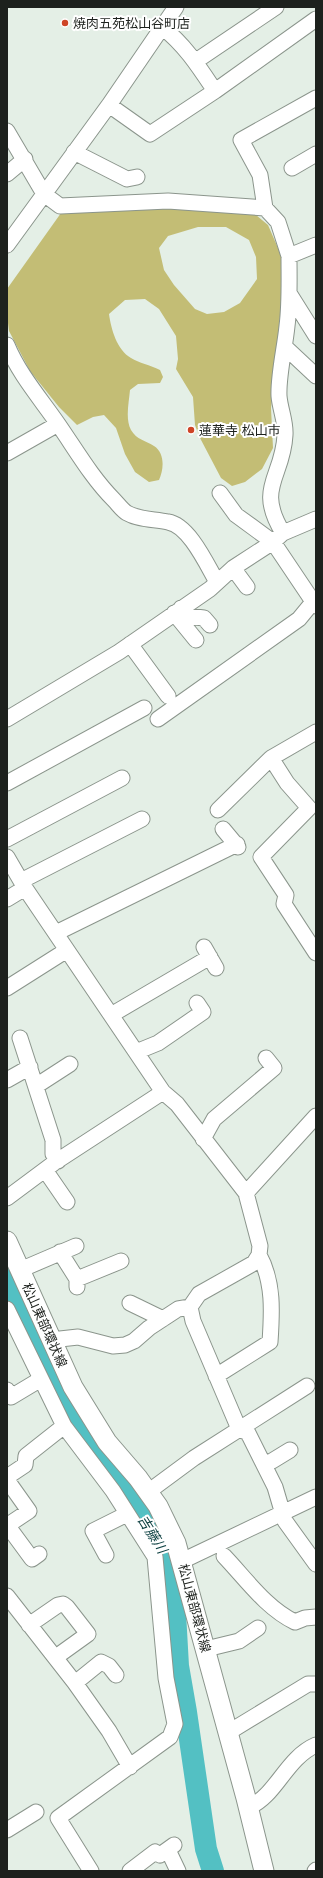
<svg xmlns="http://www.w3.org/2000/svg" width="323" height="1878" viewBox="0 0 323 1878" font-family="'Open Sans','Noto Sans JP',sans-serif">
  <style>
    .green { fill: #c3bd75; fill-rule: evenodd }
    .lines { fill: none; stroke-linecap: round; stroke-linejoin: round }
    .river { stroke: #53c0c3; stroke-width: 22 }
    .minor-casing { stroke: #8b958c; stroke-width: 17 }
    .major-casing { stroke: #8b958c; stroke-width: 21 }
    .minor { stroke: #fff; stroke-width: 15 }
    .major { stroke: #fff; stroke-width: 19 }
    .poi-dot { fill: #ce4426; stroke: #fff; stroke-width: 1.5 }
    .labels { text-anchor: middle; dominant-baseline: central; stroke-width: 4; stroke-linejoin: round; paint-order: stroke }
    .poi-label { font-size: 13px; fill: #1d211d; stroke: #fff; text-anchor: start }
    .street-label { font-size: 13px; fill: #1d211d; stroke: #fff }
    .water-label { font-size: 14px; font-style: italic; fill: #0a3e3f; stroke: #fff }
  </style>
  <rect width="100%" height="100%" fill="#e4efe6"/>
  <!-- green -->
  <path class="green" d="M169,207L256,215L268,225L281,255V306L271,408L273,448L262,469L245,482L232,486L221,478L200,438L195,425L193,397L176,369L178,359L176,336L159,309L145,299L125,300L109,314C111,329 117,350 131,358C139,363 150,365 160,370L163,377L160,383L138,384L130,390C129,402 125,419 131,430C137,440 145,440 154,446C165,453 164,469 159,480L149,482L135,472L125,454L116,428L104,415L93,417L77,425L59,407L30,371L9,331L7,315V289L61,213ZM198,227H226L249,240L256,257L257,279L240,303L224,312L207,314L195,309L174,285L164,270L159,248L168,236Z"/>
  <g class="lines">
    <!-- river -->
    <path class="river" d="M7,1277L77,1426L134,1503L160,1541L167,1555L173,1577L178,1666L186,1712L206,1849L213,1871"/>
    <defs>
      <path id="minor" d="M162,27C185,45 199,67 215,91
        M196,61L276,7
        M109,105L150,134L215,91L316,19
        M7,131L44,194L60,206L168,201L265,208L278,222L289,256L316,245
        M74,152L127,179L137,177
        M292,168L316,154
        M7,174L25,159
        M265,208L260,175L241,140L316,98
        M7,245L109,105L176,7
        M289,293L316,336
        M7,345C19,374 40,398 58,424C76,450 92,478 114,500C118,504 122,510 127,513C139,520 155,519 168,522C189,525 207,565 217,582
        M285,347L316,376
        M7,453L58,424
        M220,493L236,515L273,542L316,606
        M283,533C255,487 283,478 285,435C286,422 280,409 279,396C278,376 285,347 287,326C290,303 289,279 289,256
        M233,568L247,587
        M181,608L187,616L204,618L210,625
        M174,613L196,640
        M130,644L168,696
        M7,719L119,652L210,589L233,568L273,542L283,533L316,519
        M158,719L299,619L313,602
        M316,732L271,758L287,783L309,808L261,857L286,895L284,904L316,953
        M7,783L144,708
        M218,810L271,758
        M223,829L238,847
        M7,839L122,778
        M7,857L25,888L163,1092L177,1104L246,1193L260,1246L259,1255L254,1263L199,1294L190,1307L193,1321L239,1429L248,1433L275,1487L285,1521L316,1564
        M21,881L142,819
        M7,899L25,888
        M56,933L237,844
        M204,947L216,968
        M7,988L67,950
        M111,1015L210,957
        M20,1038L53,1140V1154L58,1161
        M136,1052L158,1043L203,1012L197,1003
        M7,1080L30,1067
        M36,1086L70,1064
        M203,1139L214,1119L274,1068L266,1058
        M45,1170L67,1202
        M246,1193L316,1116
        M7,1198L54,1163L163,1092
        M60,1252L77,1279V1287
        M20,1270L76,1246
        M77,1279L121,1261
        M130,1303L163,1319
        M7,1309L64,1426L113,1491L155,1557L166,1678L175,1724L170,1737L58,1818L91,1871
        M51,1340L78,1337L113,1346L125,1345L134,1341L149,1328L178,1309L190,1307
        M216,1376L270,1342C272,1313 274,1282 259,1255
        M7,1390L11,1397L41,1379
        M263,1463L272,1461L290,1450
        M7,1477L25,1465L26,1456L64,1426
        M7,1480L29,1511L8,1525
        M148,1492L194,1458L307,1386
        M7,1525L32,1559L39,1554
        M106,1555L93,1531L127,1514
        M224,1556C246,1579 266,1608 295,1622L305,1618L316,1617
        M182,1561L316,1497
        M7,1596L75,1683L109,1731L130,1767
        M29,1625L58,1605L63,1604L67,1607L88,1634L56,1657
        M206,1649L239,1641L258,1628
        M75,1683L101,1662L109,1666L116,1675
        M229,1732L308,1684H316
        M249,1807C276,1796 286,1758 316,1745
        M7,1830L36,1812
        M168,1850L178,1871
        M130,1871L155,1852L160,1855L174,1845
        M315,1871L316,1870"/>
      <path id="major" d="M7,1241L73,1387L107,1442L138,1478L158,1506L176,1543L246,1798L264,1871"/>
    </defs>
    <!-- minor casing -->
    <use href="#minor" class="minor-casing"/>
    <!-- major casing -->
    <use href="#major" class="major-casing"/>
    <!-- minor -->
    <use href="#minor" class="minor"/>
    <!-- major -->
    <use href="#major" class="major"/>
  </g>
  <!-- markers -->
  <g class="poi-dot">
    <circle cx="65" cy="23" r="4"/>
    <circle cx="191" cy="430" r="4"/>
  </g>
  <g class="labels">
    <!-- poi labels -->
    <g class="poi-label">
      <text x="73" y="23">焼肉五苑松山谷町店</text>
      <text x="199" y="430">蓮華寺 松山市</text>
    </g>
    <!-- street labels -->
    <g class="street-label">
      <text transform="translate(45 1325) rotate(66)">松山東部環状線</text>
      <text transform="translate(195 1608) rotate(75)">松山東部環状線</text>
    </g>
    <!-- water labels -->
    <g class="water-label">
      <text transform="translate(153 1534) rotate(58)">吉藤川</text>
    </g>
  </g>
  <!-- border -->
  <rect width="323" height="1878" fill="none" stroke="#1d211d" stroke-width="16"/>
</svg>
